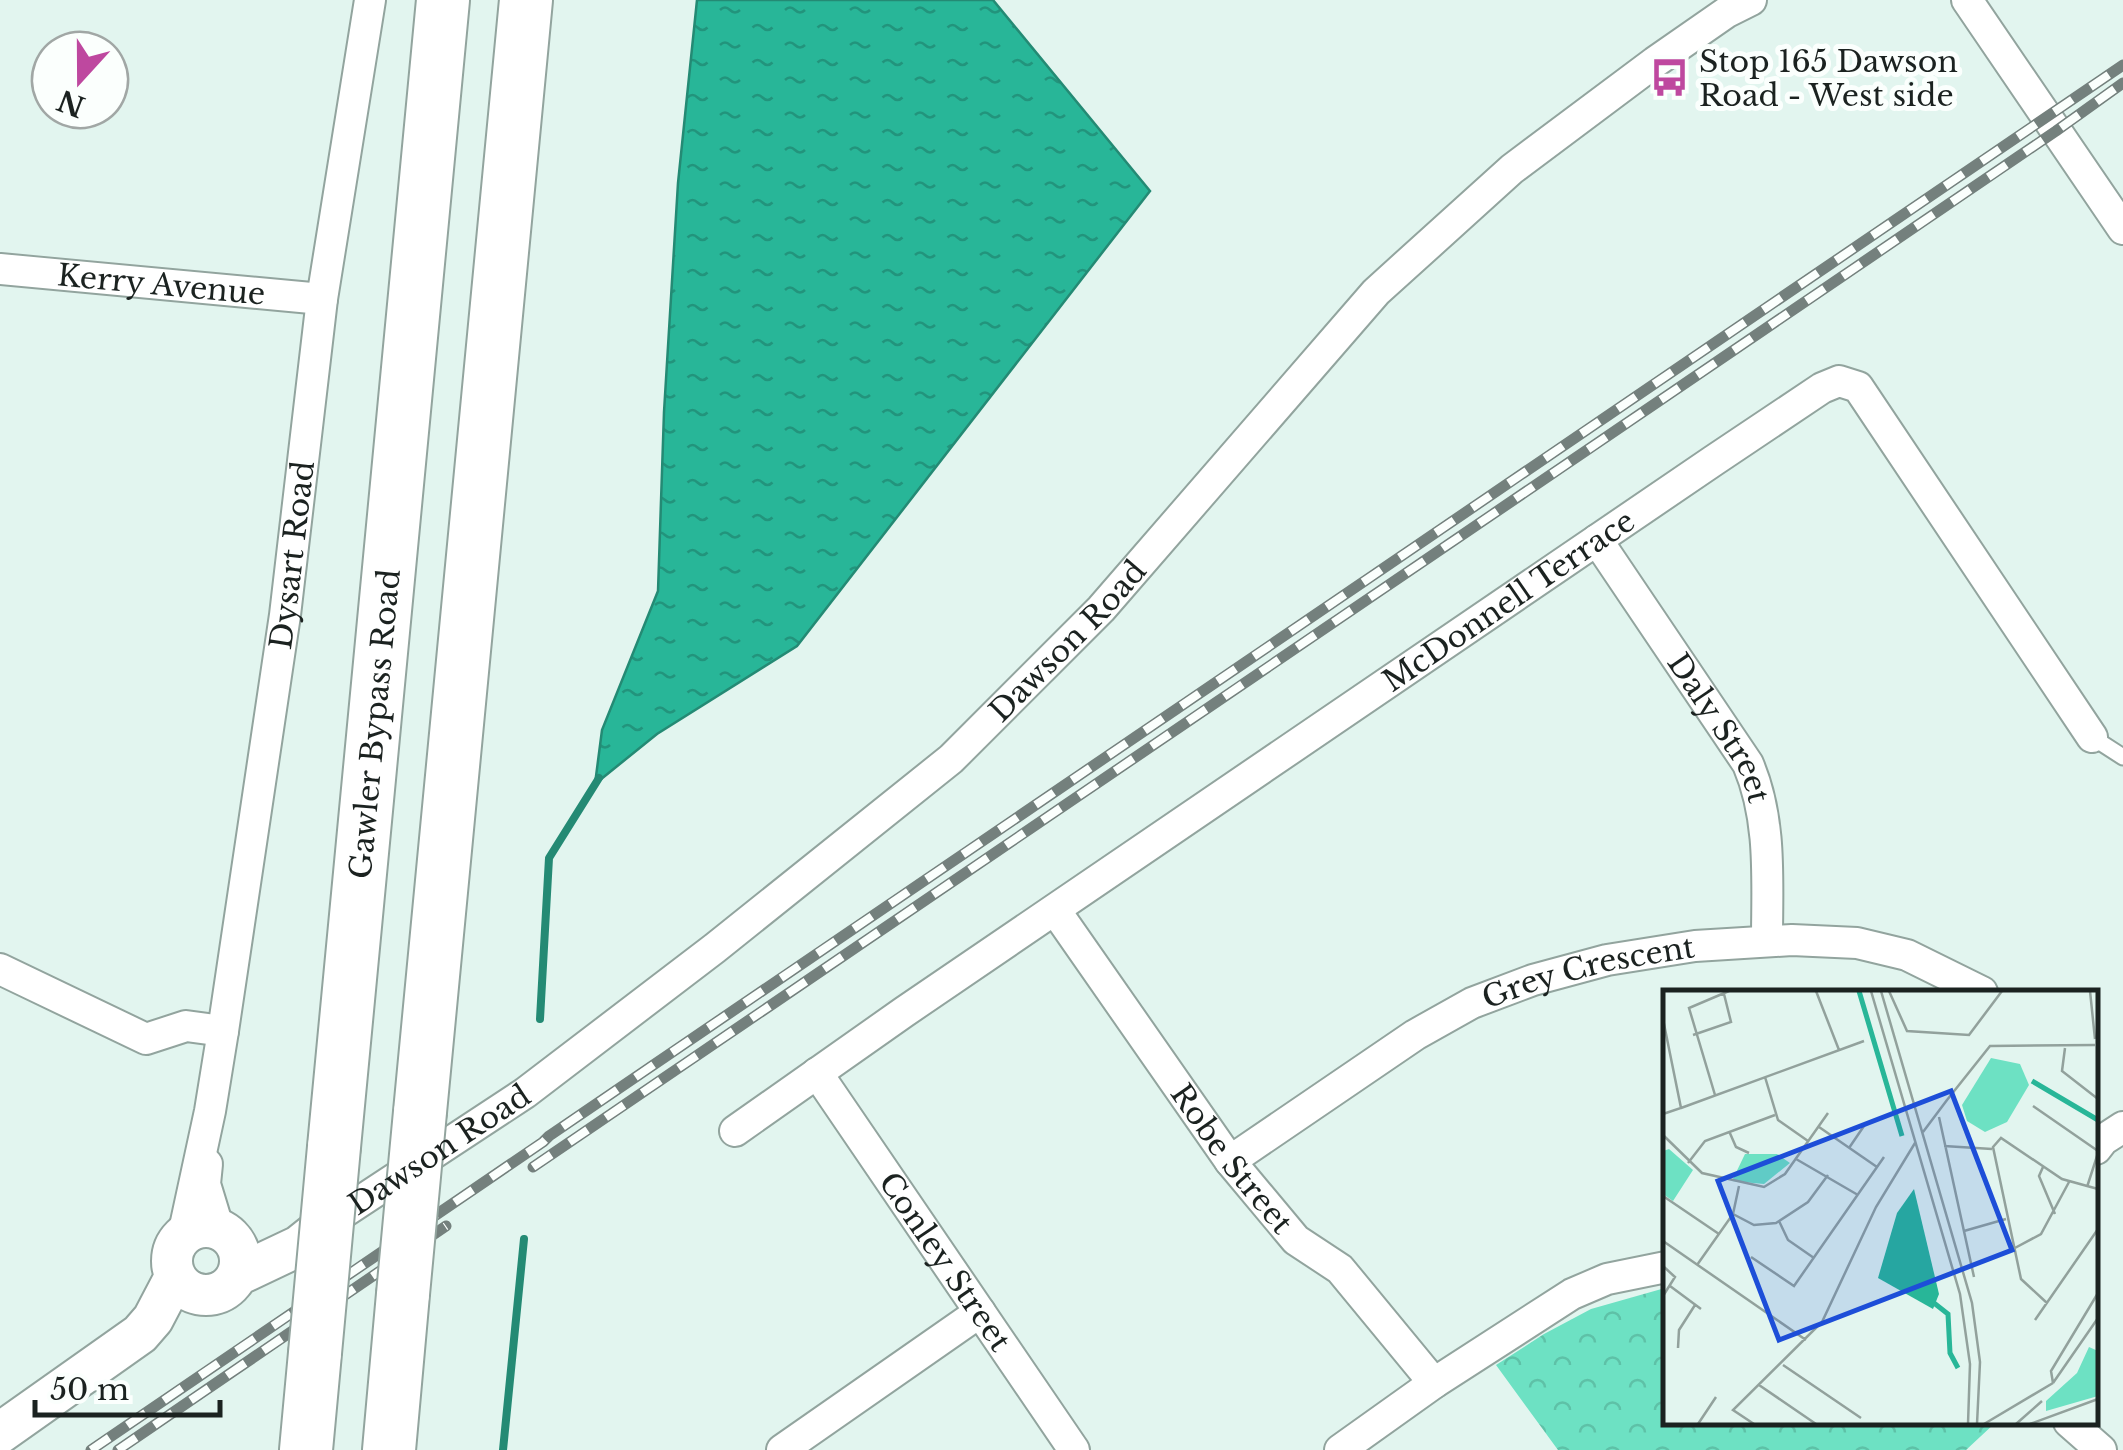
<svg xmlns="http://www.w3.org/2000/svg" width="2123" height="1450" viewBox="0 0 2123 1450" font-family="'Libre Baskerville',serif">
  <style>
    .park { fill: url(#park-crowns) }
    .water { fill: url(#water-ripples); stroke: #248a74; stroke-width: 2.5 }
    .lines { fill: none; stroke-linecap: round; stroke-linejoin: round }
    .stream { stroke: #248a74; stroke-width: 8 }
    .lane-casing { stroke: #92a49e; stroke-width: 19 }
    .street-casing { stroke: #92a49e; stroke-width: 34 }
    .secondary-casing { stroke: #92a49e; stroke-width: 44 }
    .highway-casing { stroke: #92a49e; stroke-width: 56 }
    .lane { stroke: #fff; stroke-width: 15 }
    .street { stroke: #fff; stroke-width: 30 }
    .secondary { stroke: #fff; stroke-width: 40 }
    .highway { stroke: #fff; stroke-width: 52 }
    .rail-casing { stroke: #74807d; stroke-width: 11 }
    .rail { stroke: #fbfffd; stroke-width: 8; stroke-dasharray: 22; stroke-linecap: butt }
    .highway-bridge-casing { stroke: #92a49e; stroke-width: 56; stroke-linecap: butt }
    .highway-bridge { stroke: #fff; stroke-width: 52 }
    .labels { text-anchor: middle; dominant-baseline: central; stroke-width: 10; stroke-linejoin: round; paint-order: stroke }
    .poi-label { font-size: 30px; fill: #1b2220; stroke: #fbfffd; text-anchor: start }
    .street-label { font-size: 30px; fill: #1b2220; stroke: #fbfffd }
    .inset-river { fill: none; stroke: #28b698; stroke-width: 5 }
    .inset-road { fill: none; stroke: #92a19c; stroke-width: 2.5 }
    .view { fill: #1d4ed8; fill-opacity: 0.15; stroke: #1d4ed8; stroke-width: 5 }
    .inset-edge { fill: none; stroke: #1b2220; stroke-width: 5 }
  </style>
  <defs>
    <pattern id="park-crowns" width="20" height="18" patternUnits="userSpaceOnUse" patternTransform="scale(2.5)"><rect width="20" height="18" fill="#6de1c3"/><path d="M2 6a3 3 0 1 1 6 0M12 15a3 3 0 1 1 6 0" fill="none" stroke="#5ec1a7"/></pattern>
    <pattern id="water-ripples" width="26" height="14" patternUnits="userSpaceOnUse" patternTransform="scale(2.5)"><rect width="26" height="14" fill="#28b698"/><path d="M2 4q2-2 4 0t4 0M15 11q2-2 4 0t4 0" fill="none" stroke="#22947c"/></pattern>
  </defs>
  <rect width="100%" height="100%" fill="#e2f5ef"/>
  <!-- park -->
  <path class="park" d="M1665,1288L1666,1422L1995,1423L1966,1450H1558L1496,1365L1544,1334L1591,1309Z"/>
  <!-- water -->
  <path class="water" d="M697,0H993L1150,191L797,646L657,734L595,784L602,730L658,591L664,412L678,183Z"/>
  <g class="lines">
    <!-- stream -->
    <path class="stream" d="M540,1019L549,858L599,778
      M503,1450L524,1239"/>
    <defs>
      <path id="lane" d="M2092,737L2123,757"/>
      <g id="street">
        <path d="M1967,0L2123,229"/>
        <path id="s1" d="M0,269L322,299"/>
        <path id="s2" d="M1597,540L1748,764C1772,820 1767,881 1767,941"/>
        <path id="s3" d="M1055,910L1230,1161L1296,1240L1340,1269L1434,1383"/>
        <path d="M0,969L146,1039L186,1026L223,1031"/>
        <path id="s4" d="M817,1073L1074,1450"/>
        <path id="s5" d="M735,1131L904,1012L1713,461L1822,388L1839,381L1858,387L2092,737"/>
        <path d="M2096,1149L2103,1140L2123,1127"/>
        <path id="s6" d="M1230,1161L1415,1035L1472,1003L1533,980L1607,960L1695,946L1792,940L1857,943L1907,955L1982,992"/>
        <path d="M207,1164L205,1184L219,1230"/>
        <path id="s7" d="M329,1222L525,1093L715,948L951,759L1101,609L1376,292L1512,169L1655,62L1727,12L1751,0"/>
        <path id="s8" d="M183,1236L210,1111L223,1031L285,615L322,299L370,0"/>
        <path d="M2069,1422L2101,1450"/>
        <path d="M782,1450L980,1312"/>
        <path d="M1340,1450L1434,1383L1572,1294L1607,1279L1666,1267"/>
      </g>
      <path id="secondary" d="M172 1261a34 34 0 1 1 68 0a34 34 0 1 1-68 0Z
        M238,1275L299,1246L329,1222
        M0,1433L140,1334L153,1319L175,1277"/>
      <g id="highway">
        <path d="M420,1112L526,0"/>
        <path id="s9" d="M334,1147L443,0"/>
        <path d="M306,1450L315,1353"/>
        <path d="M389,1450L403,1294"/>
      </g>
    </defs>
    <!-- lane casing -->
    <use href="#lane" class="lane-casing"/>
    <!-- street casing -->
    <use href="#street" class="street-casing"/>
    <!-- secondary casing -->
    <use href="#secondary" class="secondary-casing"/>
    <!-- highway casing -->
    <use href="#highway" class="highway-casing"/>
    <!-- lane -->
    <use href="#lane" class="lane"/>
    <!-- street -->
    <use href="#street" class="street"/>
    <!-- secondary -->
    <use href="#secondary" class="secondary"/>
    <!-- highway -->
    <use href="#highway" class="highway"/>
    <defs>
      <path id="rail" d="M533,1167L2056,131L2123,83
        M91,1450L543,1142L549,1136L2123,65
        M118,1450L446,1226"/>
    </defs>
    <!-- rail casing -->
    <use href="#rail" class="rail-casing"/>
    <!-- rail -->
    <use href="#rail" class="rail"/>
    <defs>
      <path id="highway-bridge" d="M403,1294L420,1112
        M315,1353L334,1147"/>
    </defs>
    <!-- highway-bridge casing -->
    <use href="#highway-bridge" class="highway-bridge-casing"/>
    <!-- highway-bridge -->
    <use href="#highway-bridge" class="highway-bridge"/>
  </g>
  <!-- icons -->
  <defs>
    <symbol id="bus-bare" viewBox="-9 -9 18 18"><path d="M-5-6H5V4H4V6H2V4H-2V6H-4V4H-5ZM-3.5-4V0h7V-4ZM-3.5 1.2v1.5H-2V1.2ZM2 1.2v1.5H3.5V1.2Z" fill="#be489f" stroke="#fbfffd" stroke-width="2.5" paint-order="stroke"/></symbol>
  </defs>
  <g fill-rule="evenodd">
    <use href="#bus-bare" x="1642" y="50" width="55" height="55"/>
  </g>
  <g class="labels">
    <!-- poi labels -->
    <g class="poi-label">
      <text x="1699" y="61">Stop 165 Dawson<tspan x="1699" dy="34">Road - West side</tspan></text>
    </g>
    <!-- street labels -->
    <g class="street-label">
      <text stroke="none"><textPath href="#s1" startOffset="162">Kerry Avenue</textPath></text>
      <text stroke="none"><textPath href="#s8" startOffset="690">Dysart Road</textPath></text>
      <text stroke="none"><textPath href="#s5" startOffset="938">McDonnell Terrace</textPath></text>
      <text stroke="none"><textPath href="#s7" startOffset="942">Dawson Road</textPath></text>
      <text stroke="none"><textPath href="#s9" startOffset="425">Gawler Bypass Road</textPath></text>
      <text stroke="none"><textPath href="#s2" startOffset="225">Daly Street</textPath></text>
      <text stroke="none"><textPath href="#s6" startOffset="410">Grey Crescent</textPath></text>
      <text stroke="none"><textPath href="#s7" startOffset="132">Dawson Road</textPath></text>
      <text stroke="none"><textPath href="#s3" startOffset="305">Robe Street</textPath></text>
      <text stroke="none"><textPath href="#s4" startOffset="228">Conley Street</textPath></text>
    </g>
  </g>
  <!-- overview -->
  <g transform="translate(1663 990)">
    <rect width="435" height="435" fill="#e2f5ef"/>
    <path d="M6,159L30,180L10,211L0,204V161ZM82,164H114L127,173L101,194L69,191ZM426,357L435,361V406L383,421V411L414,383Z" fill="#6de1c3"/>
    <path d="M328,68L357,74L366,95L344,132L322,142L304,131L299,115Z" fill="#6de1c3"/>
    <path d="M251,199L276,304L270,319L215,288L234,223Z" fill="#28b698"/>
    <path class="inset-river" d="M196,1L239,146M369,91L435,130M271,313L285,324L287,363L295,378"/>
    <path class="inset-road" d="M153,1L176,60M208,1L297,304L307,374L305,434M218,1L309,313L317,372L314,434M226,1L244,41L306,45L339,1M427,1L432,49M0,29L18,118L0,124M30,45L68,32L61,4M402,58L399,81L435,109M102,87L115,130L145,151M52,105L26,18L66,1M284,110L327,56L432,55M370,116L435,161M18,118L201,51M276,127L311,287M156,137L214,177M66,141L73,157L86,163M260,142L284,110M0,145L39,183L101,197L122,184L165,123M281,156L329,159M186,158L203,133M133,169L195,205M25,173L42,151L112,125M380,177L376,186L392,224M424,197L435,163M0,206L56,244M70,224L91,235L113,233L145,212L165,185M116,231L125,250L151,268M301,241L343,229M0,251L143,350M350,259L378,244L406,192M88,267L131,296L221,167M34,275L70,224L76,196M0,276L12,287L0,306M7,296L38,319M384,313L358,289L330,157L338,148L399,189L435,199M372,330L435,239M15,358L16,340L32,315M120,375L198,428M390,393L388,381L435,303M390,393L435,328M96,395L153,434M35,434L53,407M91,434L70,420L159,332L213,217L252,153M321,434L390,393M353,434L379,411M367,434L435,409"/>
    <path class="view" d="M288,101L349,260L116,350L55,191Z"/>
    <rect width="435" height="435" class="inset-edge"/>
  </g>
  <!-- north arrow -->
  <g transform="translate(80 80) rotate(201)"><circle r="48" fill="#fbfffd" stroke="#a1a7a5" stroke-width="2.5"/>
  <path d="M0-8L18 38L0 25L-18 38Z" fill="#be489f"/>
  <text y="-15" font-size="28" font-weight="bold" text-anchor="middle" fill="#1b2220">N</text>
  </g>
  <!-- scale -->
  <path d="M35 1400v15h185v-15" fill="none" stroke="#1b2220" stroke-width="5"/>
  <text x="50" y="1400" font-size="30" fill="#1b2220" stroke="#fbfffd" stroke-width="8" paint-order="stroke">50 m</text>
</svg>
